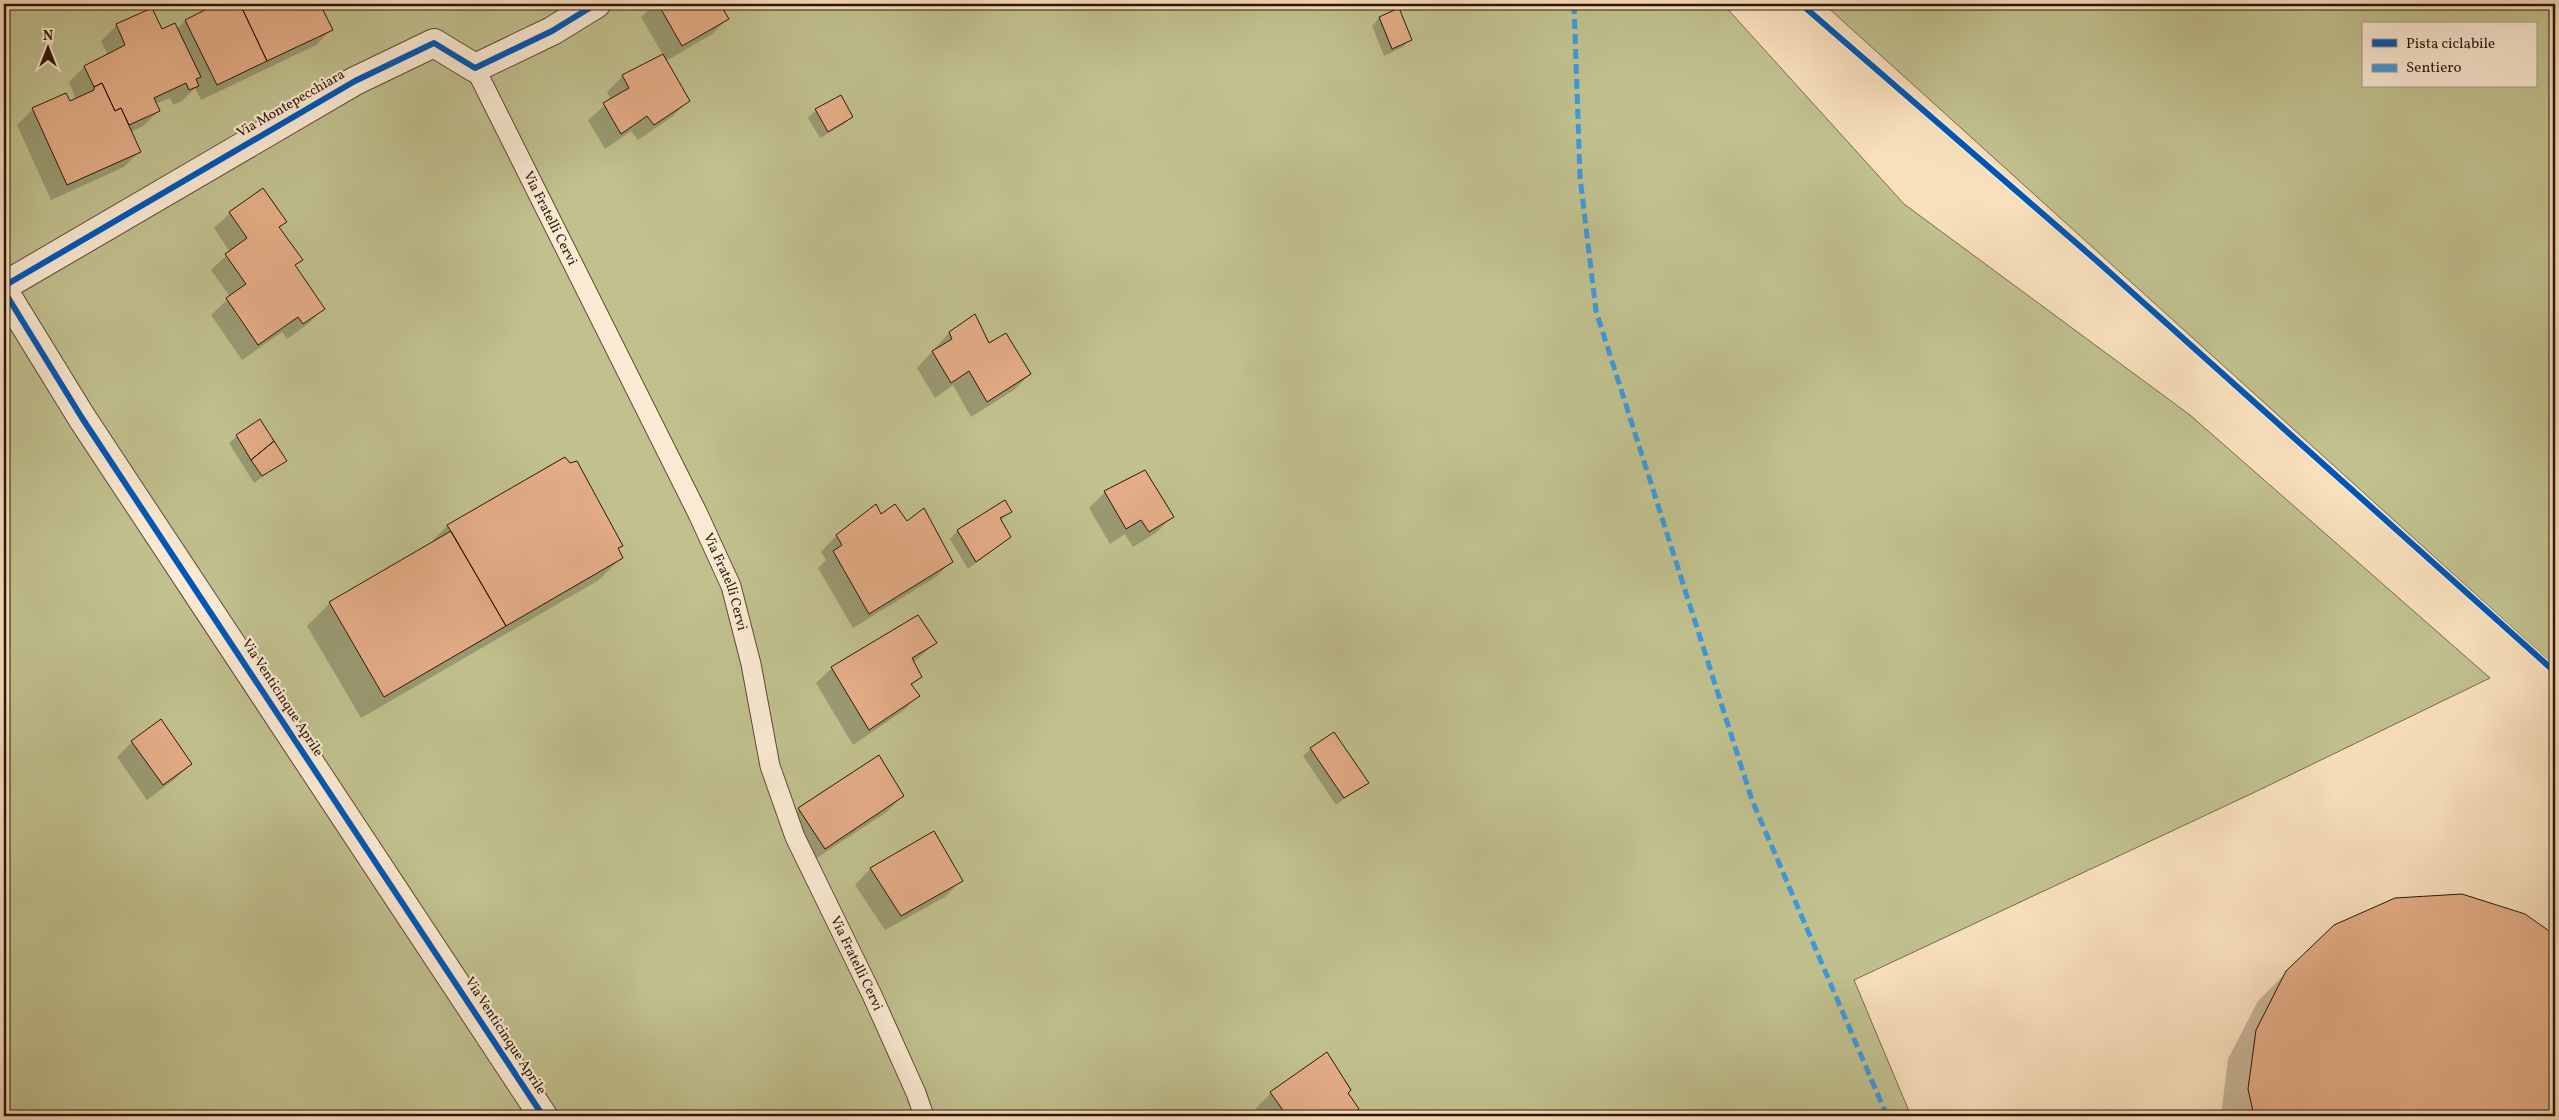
<svg xmlns="http://www.w3.org/2000/svg" width="2559" height="1120" viewBox="0 0 2559 1120" font-family="Vollkorn,serif">
  <style>
    .green { fill: #c1c18f; stroke: #786a4c; fill-rule: evenodd }
    .shadow { fill: #0003 }
    .building { fill: #e4ad87; stroke: #2e1408 }
    .lines { fill: none; stroke-linecap: round; stroke-linejoin: round }
    .service-casing { stroke: #614735; stroke-width: 21 }
    .minor-casing { stroke: #614735; stroke-width: 30 }
    .service { stroke: #fbebd4; stroke-width: 19 }
    .minor { stroke: #fbebd4; stroke-width: 28 }
    .quiet { stroke: #3d9add; stroke-width: 5; stroke-dasharray: 10 5; stroke-linecap: butt }
    .cycleway-casing { stroke: #fbebd4; stroke-width: 9 }
    .cycleway { stroke: #0057b8; stroke-width: 6 }
    .labels { text-anchor: middle; dominant-baseline: central; stroke-width: 4.5; stroke-linejoin: round; paint-order: stroke }
    .street-label { font-size: 14px; fill: #2e1408; stroke: #fbebd4 }
  </style>
  <rect width="100%" height="100%" fill="#f9e0bd"/>
  <filter id="stains"><feTurbulence type="fractalNoise" baseFrequency=".004" numOctaves="4"/><feColorMatrix values="0 0 0 0 .2 0 0 0 0 .09 0 0 0 0 .02 0 0 0 .5 -.17"/></filter>
  <radialGradient id="worn" r=".72"><stop offset=".6" stop-color="#630" stop-opacity="0"/><stop offset="1" stop-color="#630" stop-opacity=".3"/></radialGradient>
  <!-- green -->
  <path class="green" d="M4,4H1723L1904,204L2190,415L2490,678L2253,793L1854,980L1911,1116H555L89,413L4,266Z
    M1824,4H2555V666ZM2363,24H2535V86H2363Z
    M4,314L528,1116H4Z"/>
  <!-- shadow -->
  <path class="shadow" d="M220,4H318L331,30L316,45L201,100L195,88L182,101L173,105L170,98L155,104L159,111L143,126L131,132L139,152L124,167L51,200L17,125L33,109L76,99L69,82L84,67L108,55L101,41L117,25L151,9L161,30H176L185,21Z
    M655,4H719L727,19L712,34L666,61L688,101L673,116L638,140L631,131L605,149L588,120L611,100L607,92L623,76L663,55L641,17Z
    M1399,10L1410,39L1403,47L1384,56L1372,26L1379,18Z
    M841,96L852,117L844,124L820,138L808,118L816,110Z
    M230,213L285,222L279,229L301,260L294,267L323,309L308,324L287,339L282,332L242,360L211,315L230,297L211,270L230,252L214,228Z
    M974,316L989,345L1030,374L1014,390L971,417L953,385L935,398L917,368L949,333Z
    M237,436L285,460L254,483L229,443Z
    M565,459L621,545L617,549L621,558L599,580L361,718L307,626L330,603L427,546L447,526Z
    M1105,492L1172,517L1157,532L1133,547L1125,534L1110,544L1089,508Z
    M1005,501L1010,512L1000,521L1010,537L968,569L950,539L957,531Z
    M875,506L881,515L907,522L952,561L936,577L853,628L818,568L826,560L821,552L836,536Z
    M935,643L913,663L921,677L911,686L918,696L903,711L853,745L816,683L832,668Z
    M132,742L191,764L175,779L147,800L117,757Z
    M1311,749L1367,782L1336,805L1303,756Z
    M902,796L887,812L809,863L783,824L799,809Z
    M934,833L961,881L945,897L885,930L855,885L870,869Z
    M2525,915L2555,937V1116H2221L2228,1059L2258,1001L2287,972Z
    M1271,1093L1357,1108L1349,1116H1261L1256,1108Z"/>
  <!-- building -->
  <path class="building" d="M217,4H240L267,61L217,85L185,20Z
    M240,4H320L333,30L267,61Z
    M658,4H720L729,19L682,46Z
    M152,8L162,29L175,23L201,77L196,79L199,86L189,90L186,83L154,98L160,111L129,125L121,108L115,111L102,83L94,87L84,66L125,45L116,24Z
    M1399,8L1412,40L1392,49L1379,17Z
    M663,54L690,101L654,125L647,116L621,134L603,103L629,88L622,75Z
    M102,83L115,111L121,108L141,152L67,185L32,108L66,93L70,101L94,90V87Z
    M841,95L853,117L828,132L815,109Z
    M263,188L287,222L279,227L303,260L295,265L325,309L303,324L298,317L258,345L226,298L246,284L225,254L247,238L229,212Z
    M975,314L989,343L1006,333L1031,374L987,402L969,371L951,383L932,351L952,339L949,332Z
    M260,419L274,441L251,460L236,435Z
    M274,441L287,461L262,476L251,460Z
    M565,457L570,463L577,461L623,546L618,548L623,558L506,626L447,525Z
    M1145,470L1174,517L1149,532L1141,520L1126,529L1104,491Z
    M1005,500L1012,512L1000,518L1011,537L976,562L957,530Z
    M876,504L881,514L895,504L907,521L924,508L953,562L869,614L833,551L842,545L836,535Z
    M451,531L506,626L384,697L329,602Z
    M918,615L937,643L912,658L922,677L911,684L920,696L869,730L831,667Z
    M161,719L192,764L163,785L131,741Z
    M1334,732L1369,783L1344,798L1310,748Z
    M879,755L904,796L825,849L798,808Z
    M934,831L963,881L901,916L870,868Z
    M2462,894L2525,914L2555,935V1116H2254L2248,1089L2256,1030L2286,971L2334,925L2395,898Z
    M1327,1052L1351,1090L1348,1093L1359,1109L1348,1116H1287L1270,1092Z"/>
  <g class="lines">
    <defs>
      <g id="service">
        <path id="s1" d="M475,68L698,514L731,586L751,664L770,766L795,837L872,995L916,1093L924,1116"/>
      </g>
      <path id="minor" d="M4,286L355,81L434,43L475,68L552,31L596,4
        M4,291L82,418L543,1116"/>
    </defs>
    <!-- service casing -->
    <use href="#service" class="service-casing"/>
    <!-- minor casing -->
    <use href="#minor" class="minor-casing"/>
    <!-- service -->
    <use href="#service" class="service"/>
    <!-- minor -->
    <use href="#minor" class="minor"/>
    <!-- quiet -->
    <path class="quiet" d="M1574,4L1580,177L1596,311L1752,800L1887,1116"/>
    <defs>
      <path id="cycleway" d="M1801,4L2097,261L2555,672
        M4,286L355,81L434,43L475,68L552,31L596,4
        M4,291L82,418L543,1116"/>
    </defs>
    <!-- cycleway casing -->
    <use href="#cycleway" class="cycleway-casing"/>
    <!-- cycleway -->
    <use href="#cycleway" class="cycleway"/>
  </g>
  <g class="labels">
    <!-- street labels -->
    <g class="street-label">
      <text transform="translate(291 104) rotate(-30)">Via Montepecchiara</text>
      <text stroke="none"><textPath href="#s1" startOffset="168">Via Fratelli Cervi</textPath></text>
      <text stroke="none"><textPath href="#s1" startOffset="572">Via Fratelli Cervi</textPath></text>
      <text transform="translate(282 698) rotate(57)">Via Venticinque Aprile</text>
      <text stroke="none"><textPath href="#s1" startOffset="978">Via Fratelli Cervi</textPath></text>
      <text transform="translate(505 1036) rotate(57)">Via Venticinque Aprile</text>
    </g>
  </g>
  <!-- margin -->
  <rect width="2559" height="1120" fill="none" stroke="#f9e0bd" stroke-width="20"/>
  <rect x="5" y="5" width="2549" height="1110" fill="none" stroke="#2e1408" stroke-width="2.5"/>
  <rect x="10" y="10" width="2539" height="1100" fill="none" stroke="#2e1408"/>
  <!-- legend -->
  <rect x="2362" y="22" width="175" height="65" fill="#fbebd4" stroke="#a99582"/>
  <rect x="2372" y="39" width="25" height="8" fill="#0057b8" stroke="#a99582"/>
  <text x="2406" y="48" font-size="15" fill="#2e1408">Pista ciclabile</text>
  <rect x="2372" y="64" width="25" height="8" fill="#3d9add" stroke="#a99582"/>
  <text x="2406" y="72" font-size="15" fill="#2e1408">Sentiero</text>
  <!-- north arrow -->
  <g transform="translate(48 48)" stroke="#fbebd4" stroke-width="4" paint-order="stroke">
  <path d="M0-4L9 19L0 12L-9 19Z" fill="#2e1408"/>
  <text y="-8" font-size="14" font-weight="bold" text-anchor="middle" fill="#2e1408">N</text>
  </g>
  <rect width="100%" height="100%" filter="url(#stains)"/>
  <rect width="100%" height="100%" fill="url(#worn)"/>
</svg>
